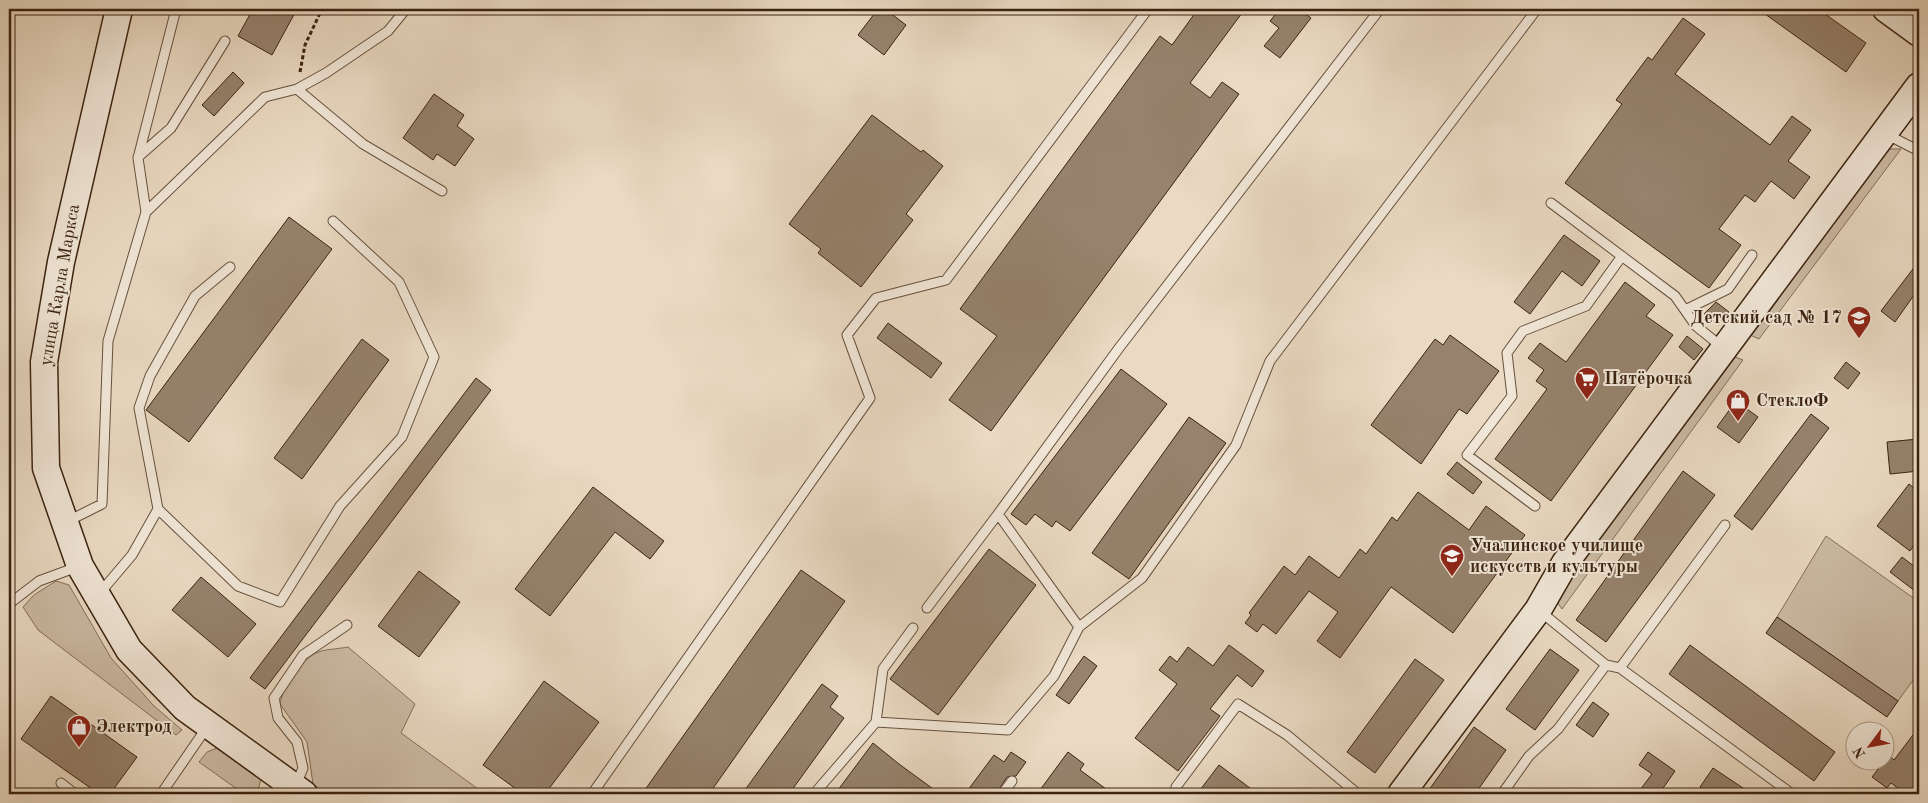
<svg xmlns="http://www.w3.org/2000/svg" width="1928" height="803" viewBox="0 0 1928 803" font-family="'Old Standard TT',serif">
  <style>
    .green { fill: #ccbba5; stroke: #846f5a }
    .building { fill: #96826d; stroke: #3b2310 }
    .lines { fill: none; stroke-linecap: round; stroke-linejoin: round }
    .lane-casing { stroke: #67513d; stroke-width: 11 }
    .secondary-casing { stroke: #3b2310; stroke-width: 29 }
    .path { stroke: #3b2310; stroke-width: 3; stroke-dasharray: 4 2.5; stroke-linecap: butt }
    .lane { stroke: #f1e7d8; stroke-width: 9 }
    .secondary { stroke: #f1e7d8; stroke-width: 26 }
    .labels { text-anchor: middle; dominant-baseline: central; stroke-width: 4; stroke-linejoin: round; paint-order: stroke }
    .street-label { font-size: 18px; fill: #3b2310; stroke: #f1e7d8 }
    .poi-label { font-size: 18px; font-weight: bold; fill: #3b2310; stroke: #f1e7d8; text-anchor: start }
  </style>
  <rect width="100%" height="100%" fill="#eadac3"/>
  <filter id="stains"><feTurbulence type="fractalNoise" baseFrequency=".004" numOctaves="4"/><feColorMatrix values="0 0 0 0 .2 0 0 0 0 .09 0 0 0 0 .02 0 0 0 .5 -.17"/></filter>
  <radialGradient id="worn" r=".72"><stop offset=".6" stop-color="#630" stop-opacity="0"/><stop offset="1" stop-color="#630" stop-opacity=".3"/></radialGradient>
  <!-- green -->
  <path class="green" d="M1886,149H1901L1759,339L1750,335Z
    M1735,357L1743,360L1562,609L1555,599Z
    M1826,536L1919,602V672L1898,701L1777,617Z
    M56,581L69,585L111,658L154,706L182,730L176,735L38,630L23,607L34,595Z
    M348,647L415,704L401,733L485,794H327L313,784L307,742L280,704C283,686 299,662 316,653C324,649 338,649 348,647Z
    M217,748L261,779L257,794H244L199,762L207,752Z"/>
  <!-- building -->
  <path class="building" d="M253,9H297L272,55L238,36Z
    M878,9H885L906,25L884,55L858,35Z
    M1198,9H1245L1190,83L1210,98L1222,82L1239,94L991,431L949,400L997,336L960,309L1160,36L1172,45Z
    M1280,9H1299L1311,18L1280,58L1264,46L1279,28L1270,21Z
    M1758,9H1818L1866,43L1846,72Z
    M1683,18L1705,34L1675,74L1770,145L1792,116L1811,130L1788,161L1810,177L1794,199L1771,181L1755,202L1745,195L1719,229L1741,245L1709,288L1565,183L1622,104L1616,100L1648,57L1652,60Z
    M233,72L244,83L214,116L202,105Z
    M434,94L464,115L457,126L474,139L455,166L437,154L433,160L403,138Z
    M872,115L921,152L923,150L943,166L906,214L913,220L861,287L818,253L821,249L789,224Z
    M289,217L332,249L189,442L146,410Z
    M1564,235L1600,261L1582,286L1562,271L1530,314L1514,302Z
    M1919,261V288L1895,322L1881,311Z
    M1625,282L1655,305L1646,316L1673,335L1551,501L1495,459L1547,389L1536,381L1544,370L1528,358L1540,343L1566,362Z
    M1716,302L1729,312L1719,325L1704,314Z
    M888,323L942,363L931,378L877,338Z
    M1450,335L1499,371L1467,414L1459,409L1421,464L1371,425L1435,339L1443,345Z
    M1687,336L1703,349L1694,360L1679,347Z
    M362,339L389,360L302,479L274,458Z
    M1846,362L1860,373L1848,389L1834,378Z
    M1121,369L1167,404L1070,531L1056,521L1052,527L1035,514L1026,525L1011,514Z
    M476,378L491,390L265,689L250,678Z
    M1736,401L1758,417L1739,443L1717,427Z
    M1811,414L1829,428L1752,530L1734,516Z
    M1189,417L1226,443L1129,579L1092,553Z
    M1918,439L1919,471L1890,474L1887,442Z
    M1457,462L1482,482L1473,494L1447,474Z
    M1683,471L1715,495L1606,642L1576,620Z
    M1909,484L1919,492V538L1910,551L1877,526Z
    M593,487L664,541L650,559L615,532L550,616L515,589Z
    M1418,492L1469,530L1486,506L1525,535L1453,633L1391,587L1340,658L1317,641L1338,612L1309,591L1276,634L1263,624L1257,632L1245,623L1251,615L1249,613L1284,566L1295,575L1309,556L1339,578L1360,549L1366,554L1392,517L1397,521Z
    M989,549L1036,585L938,715L890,679Z
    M1902,557L1919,570V594L1890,572Z
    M801,570L845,601L709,794H642Z
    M419,571L460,602L419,657L378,626Z
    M201,577L256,624L228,657L172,610Z
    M1777,617L1898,701L1887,717L1766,633Z
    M1229,645L1264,671L1252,687L1237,675L1210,709L1220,716L1178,771L1135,738L1177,684L1159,670L1170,656L1177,662L1188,647L1213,666Z
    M1690,645L1835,752L1814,781L1669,674Z
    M1550,649L1579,670L1535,730L1506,709Z
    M1084,656L1097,666L1069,704L1056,695Z
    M1415,659L1444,680L1375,773L1347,752Z
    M544,681L599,722L545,794H523L483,765Z
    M822,684L838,696L830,707L844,718L789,794H742Z
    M51,696L137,757L110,794H99L21,739Z
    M1593,702L1609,714L1593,737L1576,725Z
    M1474,727L1506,750L1475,794H1426Z
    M1919,727V794H1906L1891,783L1887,788L1872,777L1889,755L1894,760Z
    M873,743L899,764L940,794H835Z
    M1011,752L1026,762L1016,776L1007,777L996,794H965L994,755L1004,762Z
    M1068,752L1084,764L1080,770L1113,794H1037Z
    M1648,752L1675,771L1659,794H1637L1652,774L1639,765Z
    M1219,765L1258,794H1197Z
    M1713,768L1752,794H1712L1700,787Z"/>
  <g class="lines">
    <defs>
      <path id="lane" d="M297,89L363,144L442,191
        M1886,134L1919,151
        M138,157L171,128L225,41
        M1551,203L1675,296L1696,326L1722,347
        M146,212L138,158L176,9
        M1685,310L1728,289L1752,255
        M1535,506L1467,455L1512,396L1507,353L1523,331L1586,306L1622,256
        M158,509L238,586L280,602L340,506L402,437L434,357L399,282L333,221
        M66,522L102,504L108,341L146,212L265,97L297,89L326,73L388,31L406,9
        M99,594L132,555L158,509L139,408L150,376L195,296L230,267
        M9,604L39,581L77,567
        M927,608L998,514
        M1541,612L1606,665L1620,668L1792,794
        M1079,627L998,514L1119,348L1380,9
        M1620,668L1725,525
        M876,722L883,669L913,628
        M61,783L75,794
        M296,785L303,768L297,742L278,718L274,698L303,655L347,625
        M1176,787L1238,704L1287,735L1358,794
        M161,794L207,727
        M592,794L870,398L847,335L876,298L946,280L1148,9
        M814,794L876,722L1008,730L1054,676L1079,627L1142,578L1236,445L1270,361L1537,9
        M1002,794L1012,781
        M1502,794L1529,756L1558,729L1606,665"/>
      <path id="secondary" d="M119,9L61,262L44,362L46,468L80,566L129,650L185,708L304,794
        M1886,9L1919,33
        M1401,794L1538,610L1565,563L1919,86"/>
    </defs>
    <!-- lane casing -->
    <use href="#lane" class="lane-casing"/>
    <!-- secondary casing -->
    <use href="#secondary" class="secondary-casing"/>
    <!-- path -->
    <path class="path" d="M300,72L305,45L322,9"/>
    <!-- lane -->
    <use href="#lane" class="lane"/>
    <!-- secondary -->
    <use href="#secondary" class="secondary"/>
  </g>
  <!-- icons -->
  <defs>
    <symbol id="school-pin" viewBox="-11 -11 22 30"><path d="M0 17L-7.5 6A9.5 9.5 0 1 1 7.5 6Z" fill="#8f2418" stroke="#f1e7d8"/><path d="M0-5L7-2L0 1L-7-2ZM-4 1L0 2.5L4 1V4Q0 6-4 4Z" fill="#fff"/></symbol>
    <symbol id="supermarket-pin" viewBox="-11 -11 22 30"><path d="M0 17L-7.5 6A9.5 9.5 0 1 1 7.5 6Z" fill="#8f2418" stroke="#f1e7d8"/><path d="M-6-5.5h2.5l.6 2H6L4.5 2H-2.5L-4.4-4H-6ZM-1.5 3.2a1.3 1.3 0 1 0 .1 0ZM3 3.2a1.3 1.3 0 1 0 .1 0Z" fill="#fff"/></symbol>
    <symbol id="shop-pin" viewBox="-11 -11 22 30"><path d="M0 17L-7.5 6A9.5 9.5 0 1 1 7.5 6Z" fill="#8f2418" stroke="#f1e7d8"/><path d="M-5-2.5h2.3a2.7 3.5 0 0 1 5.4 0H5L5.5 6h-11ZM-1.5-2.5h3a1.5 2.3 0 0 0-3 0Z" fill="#fff"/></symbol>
    <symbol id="university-pin" viewBox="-11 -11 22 30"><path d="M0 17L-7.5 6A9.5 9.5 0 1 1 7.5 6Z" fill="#8f2418" stroke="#f1e7d8"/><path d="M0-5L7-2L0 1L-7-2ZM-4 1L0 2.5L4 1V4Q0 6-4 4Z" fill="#fff"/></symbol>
  </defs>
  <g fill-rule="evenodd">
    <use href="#school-pin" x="1845" y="304" width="28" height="38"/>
    <use href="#supermarket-pin" x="1573" y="365" width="28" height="38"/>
    <use href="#shop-pin" x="1724" y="387" width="28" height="38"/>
    <use href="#university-pin" x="1438" y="542" width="28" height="38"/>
    <use href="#shop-pin" x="65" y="713" width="28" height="38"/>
  </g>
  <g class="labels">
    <!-- street labels -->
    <g class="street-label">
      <text transform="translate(60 285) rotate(-80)">улица Карла Маркса</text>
    </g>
    <!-- poi labels -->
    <g class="poi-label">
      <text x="1842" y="318" text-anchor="end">Детский сад № 17</text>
      <text x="1604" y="379">Пятёрочка</text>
      <text x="1756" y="401">СтеклоФ</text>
      <text x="1470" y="546">Учалинское училище<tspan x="1470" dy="21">искусств и культуры</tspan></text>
      <text x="96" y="727">Электрод</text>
    </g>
  </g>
  <!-- margin -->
  <rect width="1928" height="803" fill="none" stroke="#eadac3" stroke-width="30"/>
  <rect x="10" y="10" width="1908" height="783" fill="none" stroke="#3b2310" stroke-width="2.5"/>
  <rect x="15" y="15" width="1898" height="773" fill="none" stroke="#3b2310"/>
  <!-- north arrow -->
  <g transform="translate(1870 746) rotate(238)"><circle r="24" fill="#f1e7d8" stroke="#a89988"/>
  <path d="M0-4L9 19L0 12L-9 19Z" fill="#8f2418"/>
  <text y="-8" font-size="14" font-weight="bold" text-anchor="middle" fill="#3b2310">N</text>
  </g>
  <rect width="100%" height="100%" filter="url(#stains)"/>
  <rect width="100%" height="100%" fill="url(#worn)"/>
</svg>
